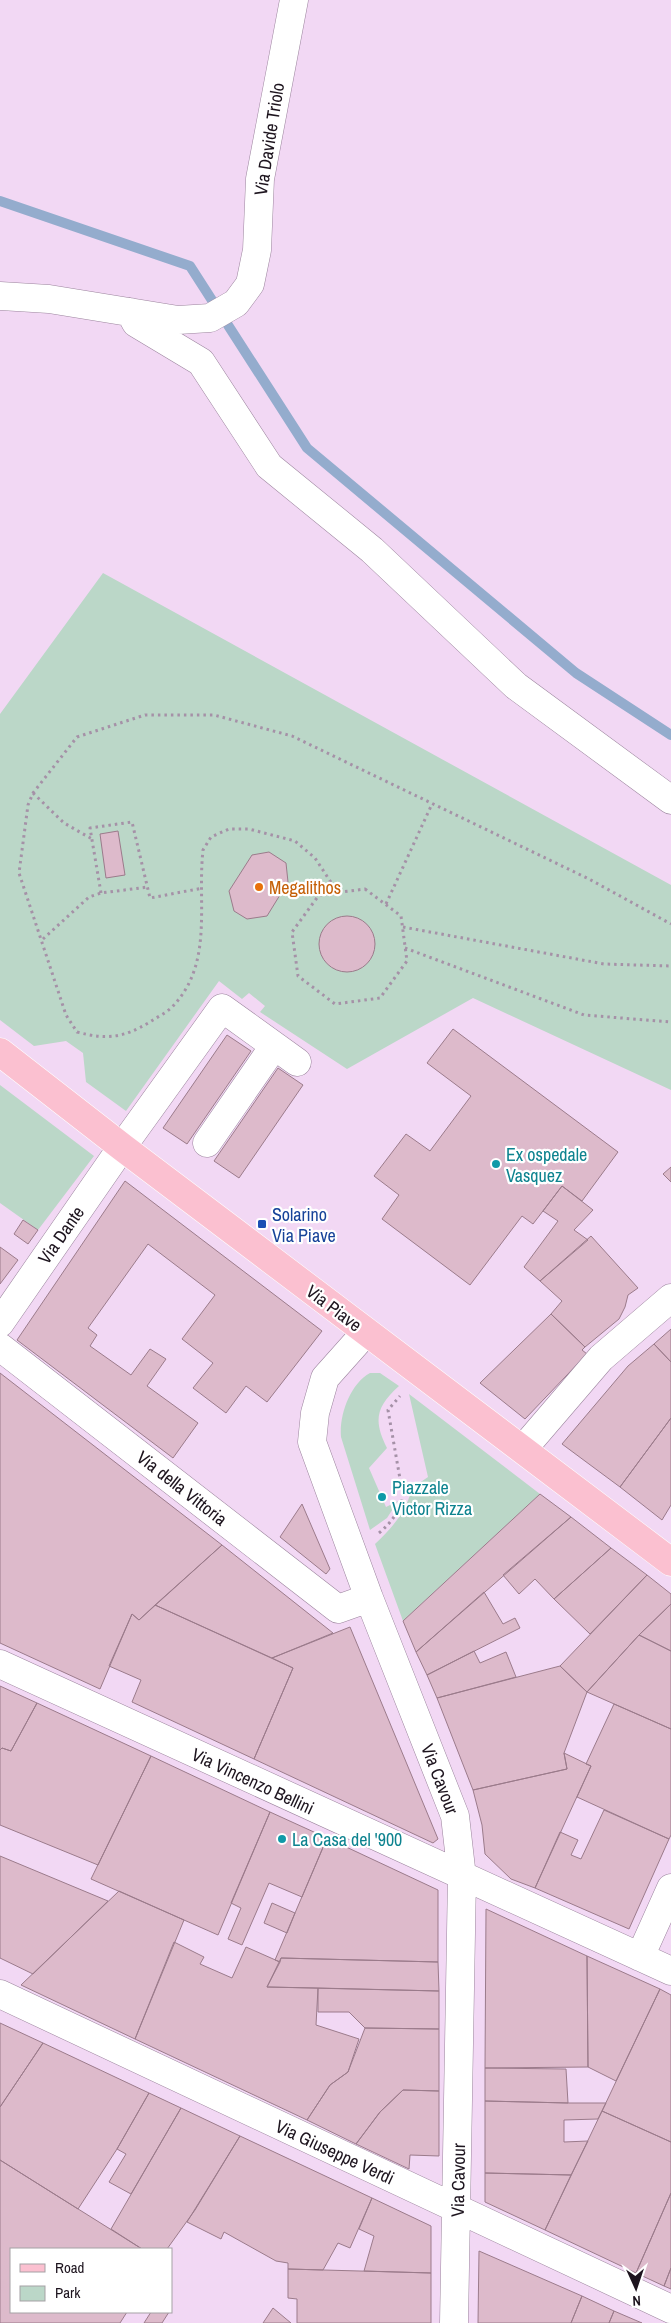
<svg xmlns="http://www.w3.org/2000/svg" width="671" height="2323" viewBox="0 0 671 2323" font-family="'Archivo Narrow',sans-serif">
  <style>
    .green { fill: #bbd7c8 }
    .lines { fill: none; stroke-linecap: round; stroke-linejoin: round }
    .stream { stroke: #94accd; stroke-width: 10 }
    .building { fill: #ddbacb; stroke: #9b7b8b }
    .minor-casing { stroke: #9c859e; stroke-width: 29 }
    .major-casing { stroke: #fff; stroke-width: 29 }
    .path { stroke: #a591a7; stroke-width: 3; stroke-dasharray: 2.5 4; stroke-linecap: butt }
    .minor { stroke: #fff; stroke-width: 28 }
    .major { stroke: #fbc0d0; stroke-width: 28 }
    .food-dot { fill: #e8710a; stroke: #fff; stroke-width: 2 }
    .culture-dot { fill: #0f9aa8; stroke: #fff; stroke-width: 2 }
    .transit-dot { fill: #1a4fb4; stroke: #fff; stroke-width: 2 }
    .labels { text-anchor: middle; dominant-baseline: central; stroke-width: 4.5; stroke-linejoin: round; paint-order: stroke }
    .street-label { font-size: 18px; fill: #1d141e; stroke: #fff }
    .food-label { font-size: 18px; fill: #c56008; stroke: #fff; text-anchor: start }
    .culture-label { font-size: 18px; fill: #0d838f; stroke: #fff; text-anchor: start }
    .transit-label { font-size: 18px; fill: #164399; stroke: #fff; text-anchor: start }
  </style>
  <rect width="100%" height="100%" fill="#f2d8f4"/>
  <!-- green -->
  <path class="green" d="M103,573L671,885V1090L473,998L347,1069L260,1012L265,1006L249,993L242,999L219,981L126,1111L86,1082L83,1053L66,1041L34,1046L0,1020V714Z
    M0,1085L94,1156L38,1230L0,1203Z
    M370,1373H380L399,1386C376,1407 373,1420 387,1448L369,1468L386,1507L398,1501L387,1518L370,1530L341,1437C339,1415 350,1384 370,1373Z
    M409,1394L540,1494L403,1621L375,1544C393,1527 406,1512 412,1488L428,1477Z"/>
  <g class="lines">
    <!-- stream -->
    <path class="stream" d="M0,201L190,266L307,448L576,673L671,735"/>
  </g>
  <!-- building -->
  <path class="building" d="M118,831L125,875L106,878L100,834Z
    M269,852L286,863L288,882L267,916L247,919L234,911L229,891L252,855Z
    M319 944a28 28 0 1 1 56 0a28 28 0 1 1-56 0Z
    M453,1029L618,1152L582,1201L562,1186L533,1224L522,1216L470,1285L382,1219L399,1195L374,1176L406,1134L430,1151L471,1096L427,1063Z
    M227,1035L251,1051L187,1144L163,1128Z
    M278,1068L303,1085L239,1178L214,1161Z
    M671,1167V1182L663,1174Z
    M125,1181L322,1331L267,1402L246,1386L226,1413L193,1388L213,1363L182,1339L215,1295L148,1244L88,1328L97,1335L90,1346L131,1375L150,1349L166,1359L147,1386L198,1423L173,1458L17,1340Z
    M562,1186L593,1210L574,1230L588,1240L540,1281L524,1267L558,1221L543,1211Z
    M23,1220L38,1230L28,1244L14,1234Z
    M591,1236L638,1288L628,1295L625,1307L619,1319L585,1347L551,1314L562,1301L540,1281Z
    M0,1247L18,1260L0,1284Z
    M551,1314L585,1347L582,1350L587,1354L525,1419L480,1383Z
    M671,1329V1362L654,1344Z
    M654,1344L671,1362V1418L620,1487L562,1444L628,1366Z
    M0,1373L222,1545L139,1620L132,1614L100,1689L0,1643Z
    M671,1418V1505L662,1520L620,1487Z
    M540,1494L571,1517L416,1652L403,1621Z
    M302,1504L330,1569L326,1574L280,1537Z
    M571,1517L611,1548L554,1599L535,1579L519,1594L503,1575Z
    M222,1545L333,1633L272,1658L155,1605Z
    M611,1548L647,1575L590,1634L554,1599Z
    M647,1575L671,1594V1604L639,1635L587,1692L560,1666Z
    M484,1592L503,1624L515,1618L520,1628L427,1675L416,1652Z
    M671,1604V1651L639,1635Z
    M155,1605L293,1668L254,1759L132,1702L141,1680L109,1666L132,1614L139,1620Z
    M350,1627L438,1839L433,1843L254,1759L293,1668L272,1658Z
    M639,1635L671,1651V1729L587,1692Z
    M474,1651L480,1663L506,1652L516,1677L437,1698L427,1675Z
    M560,1666L587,1692L564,1753L567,1769L473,1790L437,1698Z
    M0,1686L37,1703L11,1751L2,1748L0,1750Z
    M37,1703L151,1756L98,1865L0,1825V1750L2,1748L11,1751Z
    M614,1704L671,1729V1835L669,1839L577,1797L591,1766L586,1764Z
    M564,1753L591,1766L535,1888L511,1879L485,1854L482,1825L473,1790L567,1769Z
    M151,1756L270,1812L218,1935L91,1879Z
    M604,1810L669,1839L629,1929L535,1888L560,1832L578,1840L571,1855L581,1859Z
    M270,1812L327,1838L302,1897L269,1883L242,1945L228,1939L241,1908L231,1903Z
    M327,1838L438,1890V1962L281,1958L280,1962L275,1960Z
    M0,1856L108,1901L33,1974L0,1958Z
    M119,1891L184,1920L135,2039L21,1985Z
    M272,1903L295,1913L287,1933L264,1923Z
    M486,1909L587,1956L588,2067L485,2068Z
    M174,1942L204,1957L200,1964L232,1978L246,1947L280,1962L267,1987L318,1988L316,2025L359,2039L348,2072L330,2085L307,2120L135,2039Z
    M587,1956L660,1989L616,2081L588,2067Z
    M281,1958L438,1962L439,1991L267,1987Z
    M318,1988L439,1991V2029L365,2028L349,2012H318Z
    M660,1989L671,1995V2142L602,2111Z
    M0,2023L43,2043L0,2107Z
    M365,2028L439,2029V2091L403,2090L380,2112L356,2144L307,2120L330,2085L348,2072Z
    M43,2043L149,2093L117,2149L78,2209L0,2160V2107Z
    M485,2068L566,2069L568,2103L485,2101Z
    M403,2090L439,2091V2156L410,2155L409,2169L356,2144L380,2112Z
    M149,2093L181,2108L131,2194L109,2182L126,2154L117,2149Z
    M485,2101L568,2103H606L598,2119L564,2120V2142L588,2141L571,2175L485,2173Z
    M181,2108L240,2136L195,2210L167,2249H142L111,2229Z
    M602,2111L671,2142V2193L636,2273L545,2230Z
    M240,2136L372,2198L350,2248L338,2243L323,2270L288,2269V2263L276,2261L224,2232L221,2239L187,2222Z
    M0,2160L142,2249H11V2312H127L120,2323H0Z
    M485,2173L571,2175L545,2230L485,2202Z
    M671,2193V2268L664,2286L636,2273Z
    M372,2198L431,2226V2273L364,2271L374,2236L359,2229Z
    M479,2251L582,2296L571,2323H478Z
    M671,2268V2289L664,2286Z
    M288,2269L431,2273V2323H297V2299L288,2298Z
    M582,2296L614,2311L609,2323H571Z
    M273,2308L291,2323H263Z
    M614,2311L642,2323H609Z
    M151,2312H169L162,2323H144Z"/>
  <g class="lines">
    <defs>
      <path id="minor" d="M0,296L49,299L178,320L210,318L236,303L250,284L257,250L260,179L294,0
        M130,312L136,323L201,362L269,466L372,550L516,686L671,800
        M207,1143L274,1046
        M0,1323L122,1147L222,1008L297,1062
        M366,1332L325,1378L315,1413L312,1442L369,1598L455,1816L462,1877L454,2323
        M0,1347L338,1609L369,1598
        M523,1449L601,1358L671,1298
        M0,1664L671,1971
        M640,1957L671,1888
        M0,1994L671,2309"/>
      <path id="major" d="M0,1052L122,1147L671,1562"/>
    </defs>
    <!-- minor casing -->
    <use href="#minor" class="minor-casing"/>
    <!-- major casing -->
    <use href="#major" class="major-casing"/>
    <!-- path -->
    <path class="path" d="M33,793L64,823L92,839
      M365,889L401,916L407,961L380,998L335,1004L298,976L292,932L319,895Z
      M101,893L90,828L132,822L150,898L203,888
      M338,893L315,858L295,841L249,829H229L211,837L203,850C197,904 214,964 172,1007C166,1013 157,1017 150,1022C123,1038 107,1040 77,1032L66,1015L19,873L28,805L33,793L77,737L145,715H214L292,736L589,879L671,924
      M386,904L432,804
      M403,927L604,964L671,966
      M43,939L89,897L101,893L148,887
      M405,948L584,1015L671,1022
      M379,1533C392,1522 399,1512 403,1496L388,1410L400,1396"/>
    <!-- minor -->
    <use href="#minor" class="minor"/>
    <!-- major -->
    <use href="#major" class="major"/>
  </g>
  <!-- markers -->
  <circle class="food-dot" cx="259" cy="887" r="5"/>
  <g class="culture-dot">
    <circle cx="496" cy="1164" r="5"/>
    <circle cx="382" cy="1497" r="5"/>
    <circle cx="282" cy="1839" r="5"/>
  </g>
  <rect class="transit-dot" x="257" y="1219" width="10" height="10" rx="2.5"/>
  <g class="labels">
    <!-- street labels -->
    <g class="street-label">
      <text transform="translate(269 139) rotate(-81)">Via Davide Triolo</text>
      <text transform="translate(61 1235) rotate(-55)">Via Dante</text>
      <text transform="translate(334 1308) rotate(37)">Via Piave</text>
      <text transform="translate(182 1488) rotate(38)">Via della Vittoria</text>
      <text transform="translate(440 1779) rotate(69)">Via Cavour</text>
      <text transform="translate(253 1781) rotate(25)">Via Vincenzo Bellini</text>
      <text transform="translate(335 2152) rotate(25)">Via Giuseppe Verdi</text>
      <text transform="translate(458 2180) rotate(-89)">Via Cavour</text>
    </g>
    <!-- food labels -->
    <g class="food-label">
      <text x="269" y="887">Megalithos</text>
    </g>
    <!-- culture labels -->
    <g class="culture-label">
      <text x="506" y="1154">Ex ospedale<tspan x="506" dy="21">Vasquez</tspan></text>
      <text x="392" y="1487">Piazzale<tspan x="392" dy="21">Victor Rizza</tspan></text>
      <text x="292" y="1839">La Casa del '900</text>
    </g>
    <!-- transit labels -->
    <g class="transit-label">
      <text x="272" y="1214">Solarino<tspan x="272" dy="21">Via Piave</tspan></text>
    </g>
  </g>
  <!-- legend -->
  <rect x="10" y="2248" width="162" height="65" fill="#ffffff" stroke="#a5a1a5"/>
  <rect x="20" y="2264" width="25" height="8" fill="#fbc0d0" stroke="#a5a1a5"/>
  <text x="55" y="2273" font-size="15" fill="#1d141e">Road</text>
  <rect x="20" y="2286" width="25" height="15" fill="#bbd7c8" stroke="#a5a1a5"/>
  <text x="55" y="2298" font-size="15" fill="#1d141e">Park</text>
  <!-- north arrow -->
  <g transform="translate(636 2288) rotate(177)" stroke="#ffffff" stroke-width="4" paint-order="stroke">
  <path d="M0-4L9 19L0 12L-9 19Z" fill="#1d141e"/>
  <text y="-8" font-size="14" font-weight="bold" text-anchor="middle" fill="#1d141e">N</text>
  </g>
</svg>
